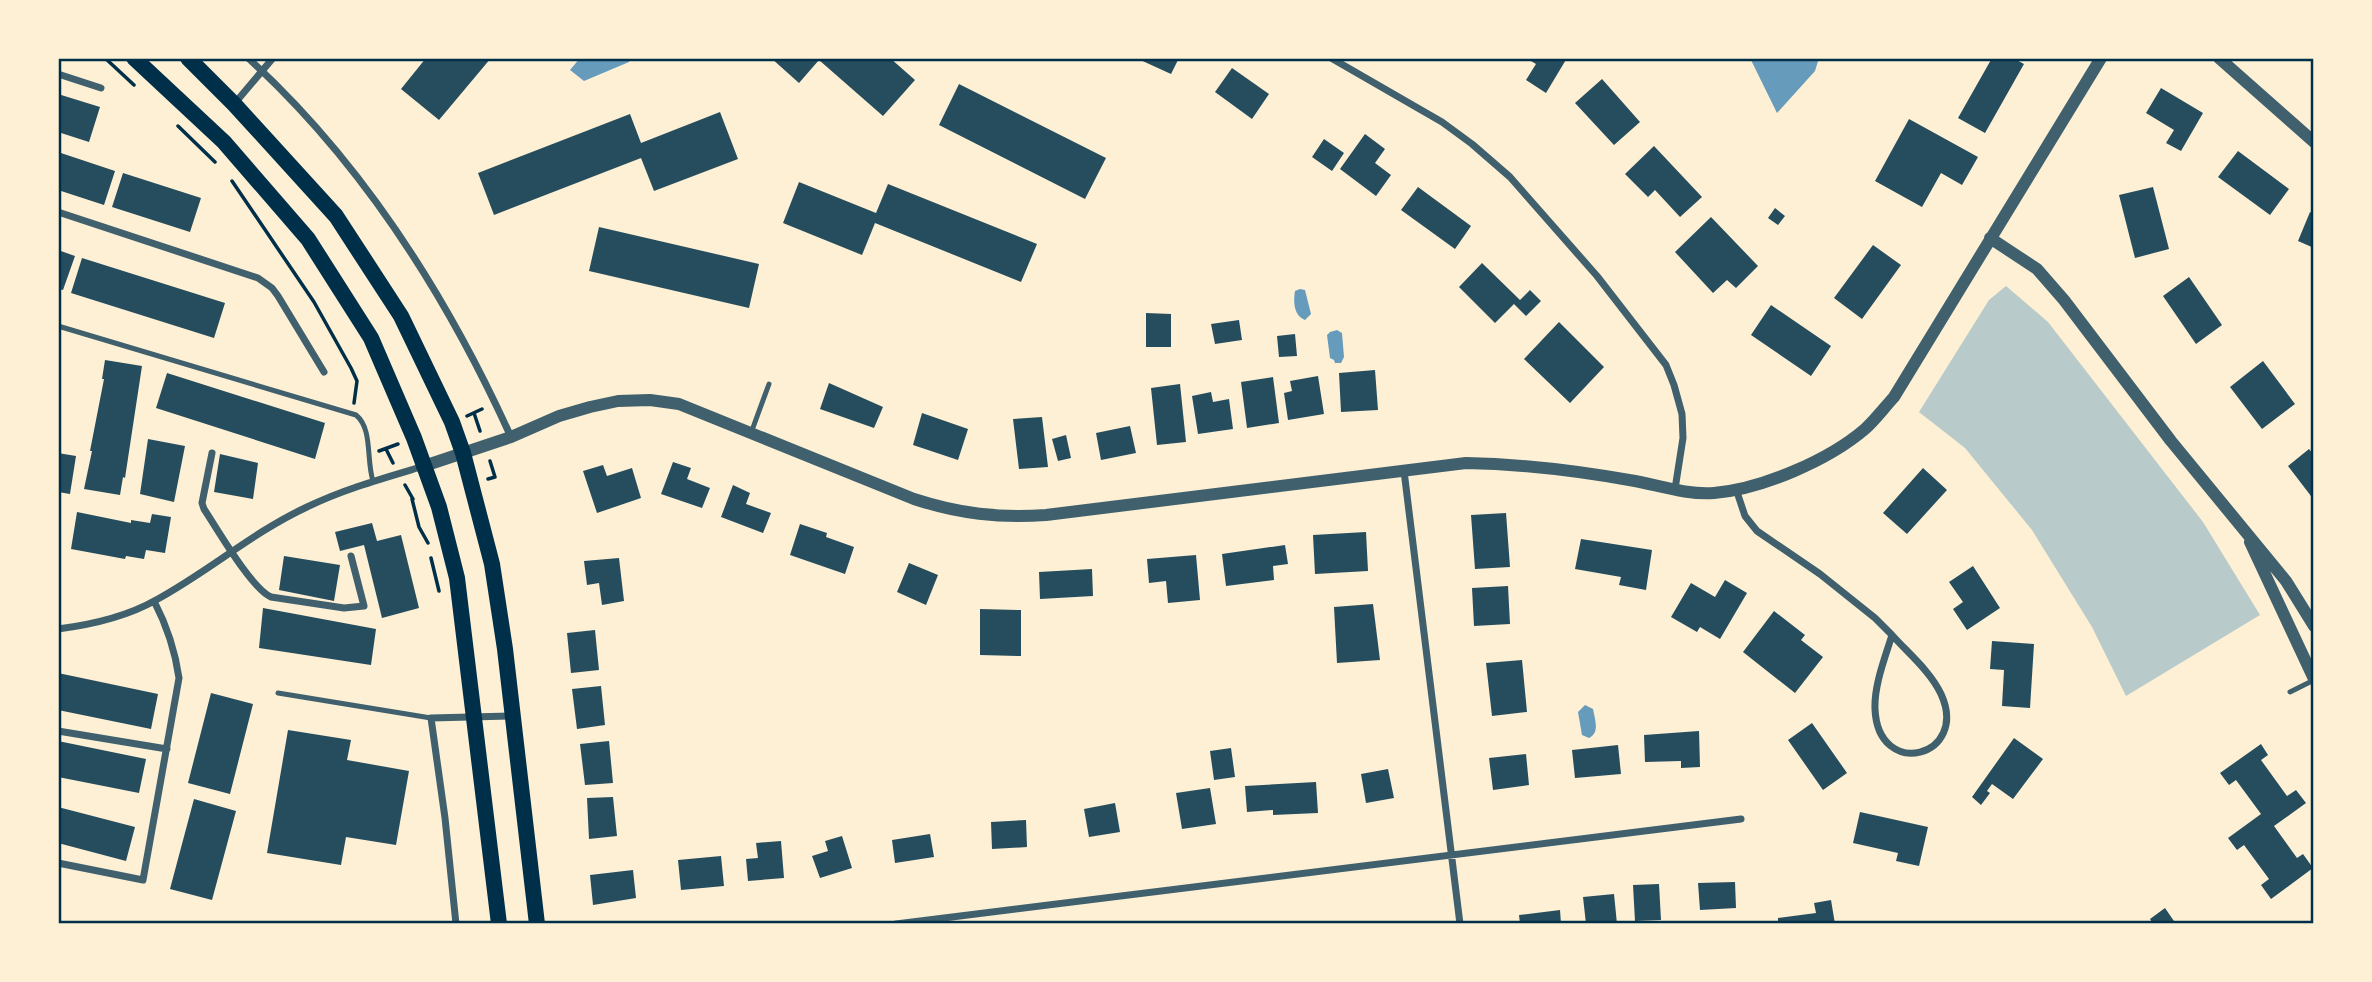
<svg xmlns="http://www.w3.org/2000/svg" width="2372" height="982" viewBox="0 0 2372 982" font-family="Quicksand,sans-serif">
  <style>
    .green { fill: #b9caca }
    .water { fill: #669bbc }
    .building { fill: #264d5e }
    .lines { fill: none; stroke-linecap: round; stroke-linejoin: round }
    .path { stroke: #003049; stroke-width: 3.5 }
    .service { stroke: #3f606c; stroke-width: 5 }
    .minor { stroke: #3f606c; stroke-width: 7 }
    .tertiary { stroke: #3f606c; stroke-width: 12 }
    .primary { stroke: #003049; stroke-width: 16 }
    .neatline { fill: none; stroke: #003049; stroke-width: 2.5 }
  </style>
  <rect width="100%" height="100%" fill="#fdf0d5"/>
  <!-- green -->
  <path class="green" d="M2006,286L2048,322L2203,522L2260,615L2126,696L2092,627L2032,530L1965,448L1919,412L1989,300Z"/>
  <!-- water -->
  <path class="water" d="M580,58H630L629,62L584,81L570,70Z
    M1750,58H1819L1815,71L1777,113Z
    M1300,289L1305,290L1311,314L1305,320C1294,316 1293,302 1295,291Z
    M1337,330L1342,333L1344,357L1341,363H1335L1334,360L1330,358L1327,335L1330,332Z
    M1585,705L1593,709C1595,720 1600,733 1589,738L1582,735L1578,712Z"/>
  <!-- building -->
  <path class="building" d="M426,58H491L439,120L401,89Z
    M771,58H890L915,80L883,116L819,60L799,83Z
    M1136,58H1179L1171,74Z
    M1526,58H1567L1546,93L1526,80L1536,64Z
    M1992,58H2013L2024,64L1985,133L1958,118Z
    M1232,68L1269,94L1252,119L1215,92Z
    M1602,79L1640,122L1614,145L1575,103Z
    M959,84L1106,158L1085,199L939,125Z
    M2161,88L2203,113L2181,151L2166,143L2174,130L2146,113Z
    M58,94L100,107L89,142L58,132Z
    M720,112L738,159L654,191L641,158L494,215L478,173L630,114L641,143Z
    M1909,119L1978,157L1962,185L1941,173L1922,207L1875,181Z
    M1365,134L1385,149L1375,163L1391,175L1376,196L1340,169Z
    M1324,139L1344,153L1332,171L1312,157Z
    M1654,146L1702,197L1680,217L1655,190L1648,197L1625,174Z
    M2238,151L2289,189L2270,215L2218,177Z
    M58,152L115,171L104,205L58,190Z
    M123,173L201,198L190,232L112,207Z
    M799,182L876,213L888,184L1037,244L1021,282L875,223L862,255L783,223Z
    M1418,187L1471,226L1455,249L1401,210Z
    M2153,187L2169,249L2135,258L2119,195Z
    M1775,208L1785,216L1778,225L1768,218Z
    M2310,212L2314,214V248L2298,241Z
    M1711,217L1758,266L1736,288L1727,280L1713,293L1675,252Z
    M599,227L759,264L749,308L589,271Z
    M1873,245L1901,265L1862,319L1834,298Z
    M58,250L75,256L63,290L58,289Z
    M82,258L225,303L214,338L71,293Z
    M1482,263L1520,300L1530,290L1541,301L1526,316L1514,304L1495,323L1459,287Z
    M2189,277L2222,325L2196,344L2163,296Z
    M1771,305L1831,346L1811,376L1751,335Z
    M1146,313L1171,314V347H1146Z
    M1239,320L1242,340L1215,344L1211,324Z
    M1559,322L1604,367L1570,403L1524,359Z
    M1295,334L1297,356L1279,357L1277,336Z
    M105,360L142,366L125,478L123,477L120,495L84,489L92,451H90L104,379H102Z
    M2263,361L2295,404L2262,429L2230,387Z
    M1375,370L1378,410L1341,412L1339,373Z
    M167,373L325,423L315,459L156,408Z
    M1318,376L1324,414L1288,420L1284,393L1292,391L1290,381Z
    M1273,377L1279,423L1247,428L1241,382Z
    M829,383L883,407L874,428L820,409Z
    M1180,384L1186,442L1157,445L1151,388Z
    M1211,392L1213,402L1229,399L1233,429L1198,434L1192,396Z
    M922,413L968,429L958,460L913,445Z
    M1042,417L1048,467L1019,469L1013,419Z
    M1130,426L1136,453L1101,460L1096,433Z
    M1066,435L1071,458L1058,461L1052,439Z
    M148,439L185,446L174,502L140,494Z
    M2309,449L2314,455V500L2288,466Z
    M58,453L76,456L70,494L58,492Z
    M220,454L258,463L253,499L214,492Z
    M673,462L691,468L687,479L710,488L702,508L661,494Z
    M603,465L607,476L632,468L641,498L597,513L583,471Z
    M1923,468L1947,490L1907,534L1883,513Z
    M733,485L750,493L746,504L771,513L763,533L721,517Z
    M77,512L131,523V520L150,523L152,514L171,517L165,553L146,550L144,559L126,556L125,559L71,549Z
    M1506,513L1510,567L1475,569L1471,515Z
    M372,523L377,541L401,535L419,608L382,618L364,545L340,551L335,532Z
    M800,524L827,533L826,537L854,547L845,574L790,555Z
    M1366,532L1368,571L1315,574L1313,535Z
    M1581,539L1652,550L1646,590L1619,585L1621,577L1575,569Z
    M1285,545L1288,564L1273,566L1274,580L1226,586L1222,554Z
    M1196,555L1200,600L1168,603L1166,581L1149,583L1147,559Z
    M284,556L340,565L334,601L279,590Z
    M619,558L624,601L602,605L599,583L587,585L584,561Z
    M909,563L938,575L926,605L897,592Z
    M1973,566L2000,608L1967,630L1953,609L1963,602L1949,582Z
    M1092,569L1093,596L1040,599L1039,572Z
    M1725,580L1747,593L1720,639L1700,627L1697,632L1671,617L1691,583L1715,597Z
    M1508,586L1510,624L1474,626L1472,588Z
    M1373,604L1380,660L1337,663L1334,607Z
    M263,608L376,629L371,665L259,648Z
    M980,609L1021,610V656L980,655Z
    M1774,611L1805,635L1801,640L1823,657L1795,693L1743,652Z
    M595,630L599,670L571,673L567,633Z
    M1992,641L2034,644L2030,708L2002,706L2004,670L1990,669Z
    M1522,660L1527,712L1492,716L1486,663Z
    M58,673L158,694L151,729L58,710Z
    M601,686L605,725L577,729L572,689Z
    M211,693L253,704L230,794L188,783Z
    M1812,723L1847,773L1823,790L1788,740Z
    M288,730L351,740L347,760L409,771L396,845L346,837L341,865L267,853Z
    M1699,731L1700,767L1681,768V761L1645,762L1644,735Z
    M2014,738L2043,759L2013,799L1992,784L1987,791L1990,793L1981,805L1972,797Z
    M58,741L146,759L139,793L58,777Z
    M609,741L613,783L585,785L580,744Z
    M2261,744L2268,755L2261,760L2287,796L2296,790L2306,803L2274,826L2297,858L2303,854L2313,868L2271,899L2261,885L2269,879L2244,845L2237,850L2228,838L2261,814L2236,780L2229,785L2220,773Z
    M1618,745L1621,774L1575,778L1572,750Z
    M1231,748L1235,777L1214,780L1210,751Z
    M1526,754L1529,785L1493,790L1489,758Z
    M1388,769L1394,798L1366,803L1361,774Z
    M1316,782L1318,813L1273,815V810L1247,812L1245,786Z
    M1210,788L1216,824L1182,829L1176,793Z
    M613,797L617,836L589,839L587,798Z
    M194,799L236,811L212,900L170,889Z
    M1115,803L1120,832L1089,837L1084,809Z
    M58,807L135,827L126,861L58,843Z
    M1860,812L1928,827L1919,866L1896,861L1898,853L1853,843Z
    M1026,820L1027,847L992,849L991,822Z
    M930,834L934,857L895,863L892,840Z
    M842,836L852,868L820,878L812,856L828,851L825,841Z
    M781,841L784,878L748,881L746,859L758,858L756,843Z
    M721,856L724,886L681,890L678,860Z
    M633,870L636,898L593,905L590,875Z
    M1735,882L1736,908L1700,910L1698,883Z
    M1659,884L1661,920L1635,921L1633,885Z
    M1614,894L1617,924H1586L1583,897Z
    M1831,900L1835,924H1778V918L1816,913L1814,903Z
    M2165,908L2176,924H2153L2150,919Z
    M1560,910L1561,924H1520L1519,915Z"/>
  <g class="lines">
    <!-- path -->
    <path class="path" d="M105,58L134,85
      M178,126L215,162
      M232,181L314,302L351,368L357,381L354,403
      M474,413L480,431
      M467,416L482,409
      M386,449L393,463
      M379,451L398,444
      M488,479L495,477L490,461
      M405,485L413,499
      M412,499L419,527L428,543
      M431,558L439,591"/>
    <!-- service -->
    <path class="service" d="M58,326L356,415C373,429 366,460 373,481
      M751,433L769,384
      M2290,692L2314,680
      M278,693L431,718"/>
    <!-- minor -->
    <path class="minor" d="M248,58C363,163 447,296 511,437
      M1331,58L1442,122L1472,144L1510,177L1597,276L1666,365L1674,385L1682,414L1683,438L1675,489
      M58,74L101,88
      M235,103L273,58
      M58,212L258,278L272,288L278,296L324,372
      M212,453L202,503L204,509C218,530 251,588 271,597L344,608L364,606L351,556
      M1404,471L1460,924
      M1736,489L1745,516L1757,531L1820,574L1875,618L1892,635
      M58,629C89,625 128,616 156,600C208,572 253,532 307,507C344,489 384,478 424,466
      M1892,635C1908,653 1931,672 1941,694C1970,757 1878,781 1875,709C1874,685 1885,658 1892,635Z
      M58,731L167,749
      M58,863L143,880L179,678C175,650 167,626 154,601
      M456,924L445,818L431,718L513,716
      M896,924L1741,819"/>
    <!-- tertiary -->
    <path class="tertiary" d="M2219,58L2314,142
      M1990,238L2037,269L2064,300L2171,441L2286,581L2314,626
      M424,466L511,437L559,416L590,407L618,401L650,400L679,404L914,499C960,514 998,518 1046,515L1466,463C1523,464 1579,471 1635,481C1661,486 1688,495 1714,493C1762,489 1829,460 1865,429C1875,420 1884,408 1894,397L2101,58
      M2250,542L2314,679"/>
    <!-- primary -->
    <path class="primary" d="M134,58L224,142L308,239L371,338L414,438L439,507L457,578L499,924
      M188,58L234,104L336,216L401,316L452,422L463,453L492,564L505,649L537,924"/>
  </g>
  <!-- border -->
  <rect width="2372" height="982" fill="none" stroke="#fdf0d5" stroke-width="119"/>
  <rect x="60" y="60" width="2252" height="862" class="neatline"/>
</svg>
